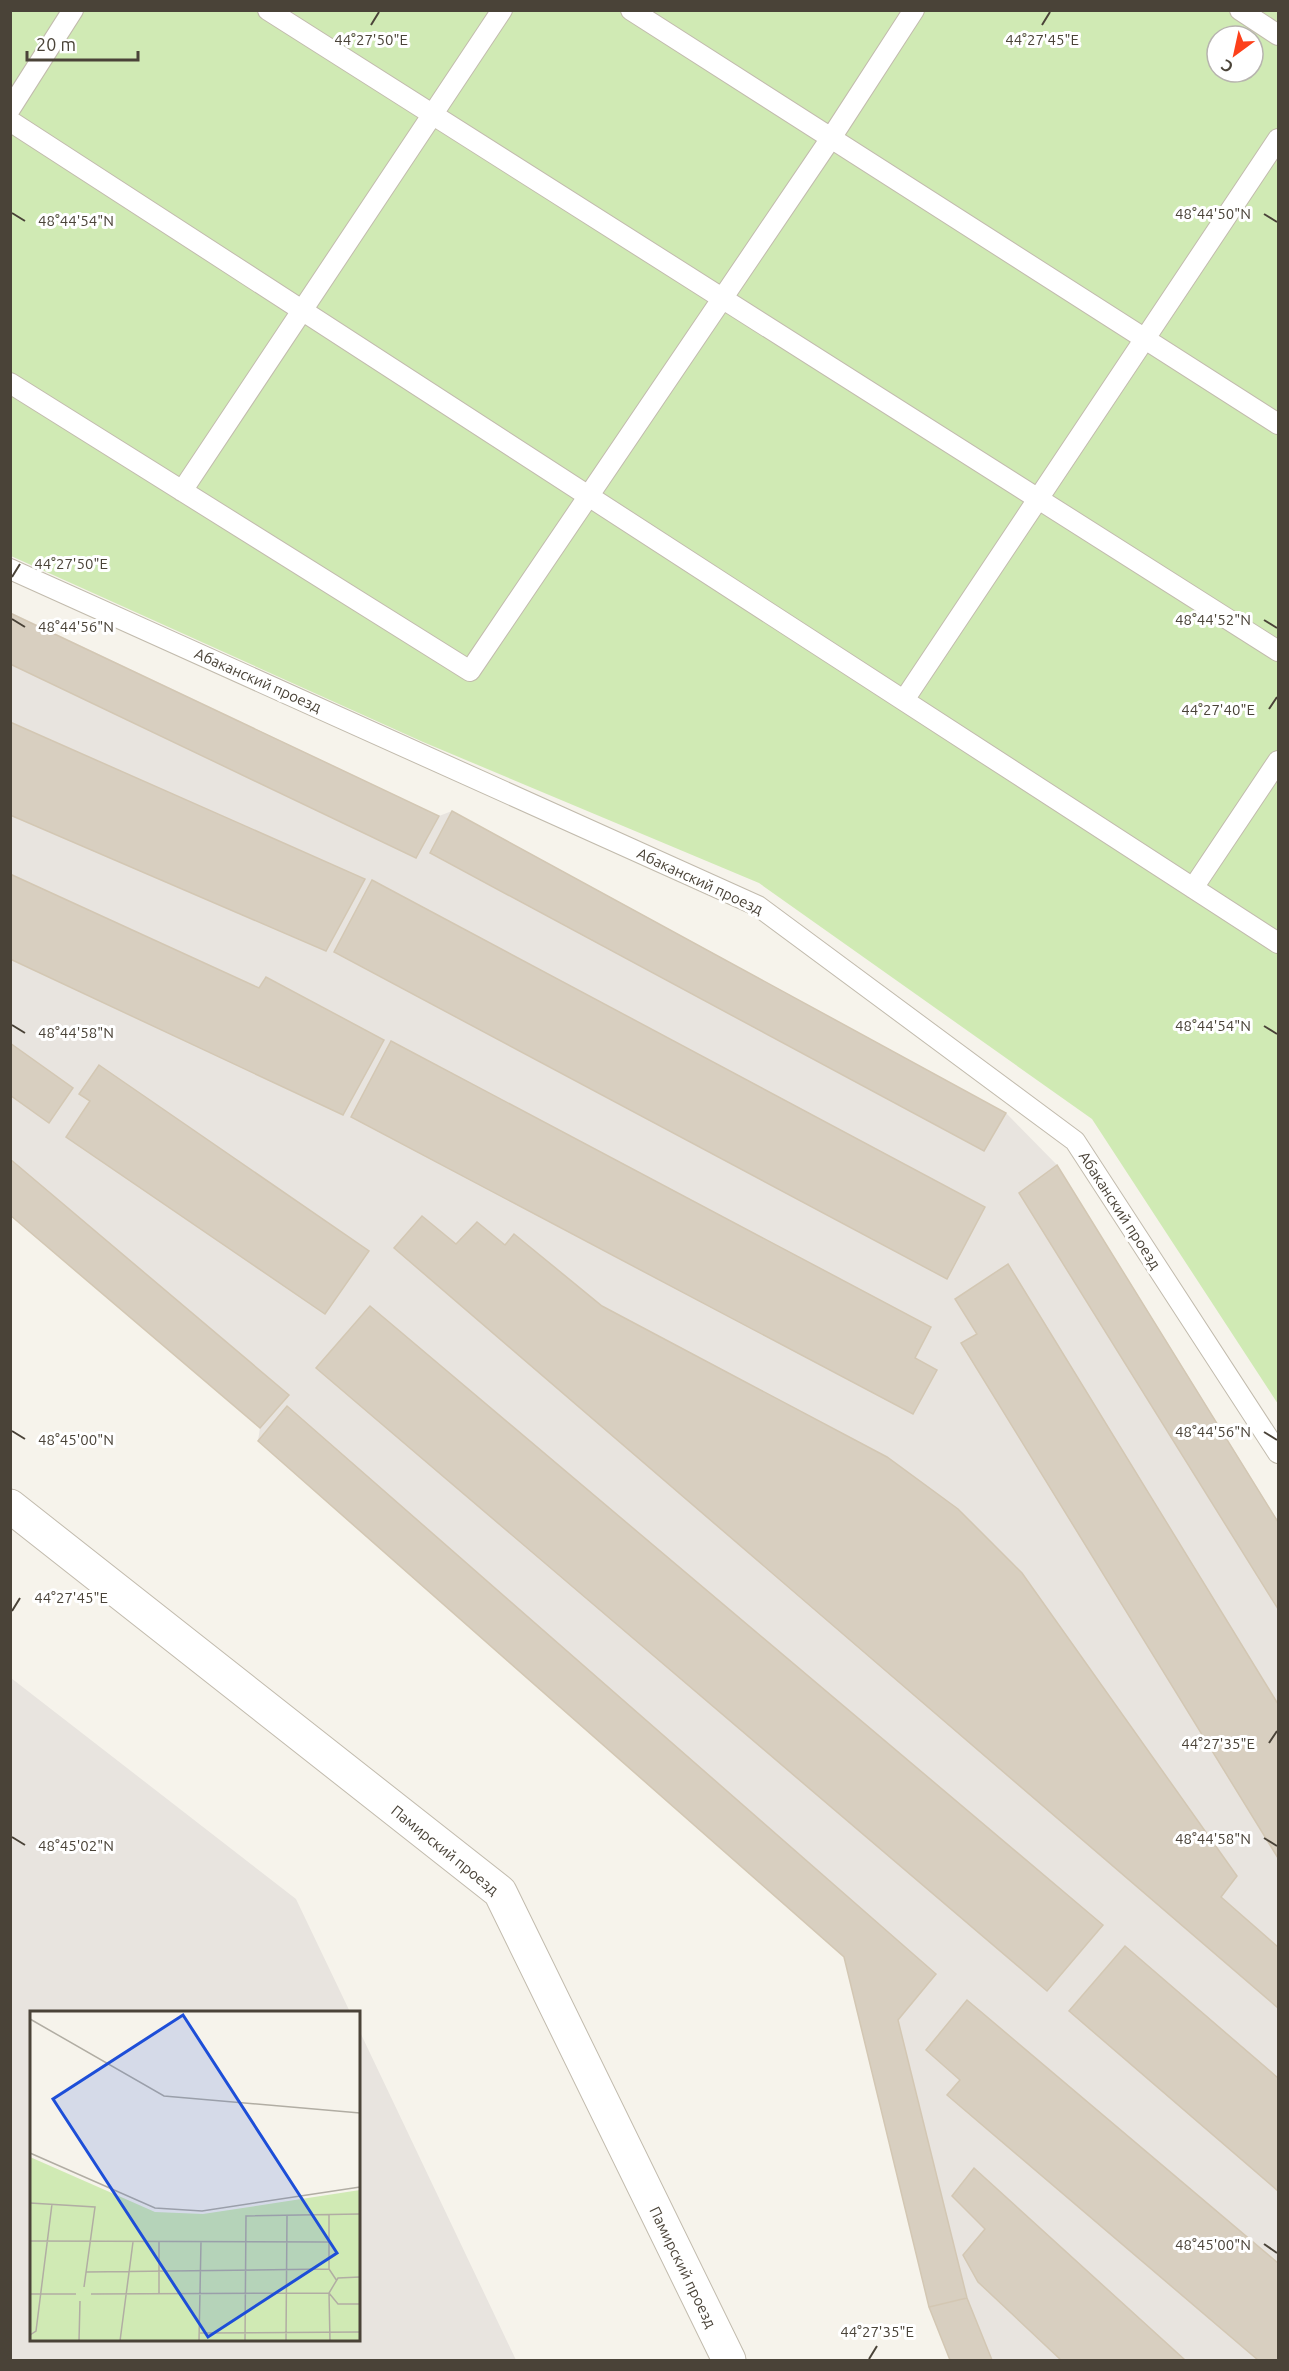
<svg xmlns="http://www.w3.org/2000/svg" width="1289" height="2371" viewBox="0 0 1289 2371" font-family="Ubuntu,sans-serif">
  <style>
    .industrial { fill: #e8e4df }
    .green { fill: #d0eab4; fill-rule: evenodd }
    .building { fill: #d8cfc0; stroke: #d3c7b3; stroke-width: 1.5 }
    .lines { fill: none; stroke-linecap: round; stroke-linejoin: round }
    .service-casing { stroke: #c2bbad; stroke-width: 22 }
    .minor-casing { stroke: #c2bbad; stroke-width: 35 }
    .service { stroke: #fff; stroke-width: 20 }
    .minor { stroke: #fff; stroke-width: 33 }
    .ticks { fill: none; stroke: #4a4338; stroke-width: 2 }
    .labels { text-anchor: middle; dominant-baseline: central; stroke-width: 6; stroke-linejoin: round; paint-order: stroke }
    .street-label { font-size: 15px; fill: #4a4338; stroke: #fff }
    .inset-road { fill: none; stroke: #b1ada3; stroke-width: 1.5 }
    .view { fill: #1d4ed8; fill-opacity: 0.15; stroke: #1d4ed8; stroke-width: 3 }
    .inset-edge { fill: none; stroke: #4a4338; stroke-width: 3 }
    .ticks-label { font-size: 15px; text-anchor: middle; fill: #4a4338; stroke: #fff; stroke-width: 6; stroke-linejoin: round; paint-order: stroke }
  </style>
  <rect width="100%" height="100%" fill="#f6f3eb"/>
  <!-- industrial -->
  <path class="industrial" d="M10,612L439,816L452,811L1006,1113L1057,1165L1278,1521V2360H950L929,2307L844,1957L258,1441L260,1428L11,1215Z
    M11,1678L296,1899L350,2012H32V2340H358L359,2030L516,2360H11Z"/>
  <!-- green -->
  <path class="green" d="M11,11H1278V1404L1092,1119L759,883L423,742L11,556ZM1217,36H1253V72H1217Z"/>
  <!-- building -->
  <path class="building" d="M10,613L439,816L416,858L10,664Z
    M10,722L365,879L326,951L10,815Z
    M452,811L1006,1113L984,1151L430,853Z
    M10,874L259,988L266,977L384,1040L343,1115L10,959Z
    M372,880L985,1207L947,1279L334,952Z
    M391,1041L931,1327L915,1358L937,1370L913,1414L351,1117Z
    M10,1043L73,1088L49,1123L10,1095Z
    M99,1065L369,1251L325,1314L66,1137L90,1101L79,1094Z
    M10,1159L289,1395L260,1428L10,1215Z
    M1057,1165L1278,1522V1609L1019,1193Z
    M422,1216L456,1244L477,1222L505,1245L514,1234L602,1306L887,1457L958,1509L1022,1573L1237,1876L1221,1897L1278,1947V2008L394,1248Z
    M1008,1264L1278,1704V1858L961,1343L977,1334L955,1299Z
    M370,1306L1103,1925L1047,1991L316,1368Z
    M287,1406L936,1974L898,2020L967,2298L929,2307L844,1957L258,1441Z
    M1125,1946L1278,2078V2191L1069,2011Z
    M967,2000L1278,2263V2360H1258L947,2095L960,2080L926,2050Z
    M974,2168L1185,2360H1061L978,2282L963,2255L985,2229L952,2196Z
    M967,2298L992,2360H950L929,2307Z"/>
  <g class="lines">
    <defs>
      <path id="service" d="M268,10L1278,651
        M631,10L1278,424
        M1240,10L1278,35
        M10,109L73,10
        M10,121L1278,943
        M10,383L470,671L831,138L914,10
        M182,491L502,10
        M10,569L758,906L1075,1141L1278,1453
        M904,700L1278,139
        M1193,888L1278,761"/>
      <path id="minor" d="M10,1506L500,1892L729,2360"/>
    </defs>
    <!-- service casing -->
    <use href="#service" class="service-casing"/>
    <!-- minor casing -->
    <use href="#minor" class="minor-casing"/>
    <!-- service -->
    <use href="#service" class="service"/>
    <!-- minor -->
    <use href="#minor" class="minor"/>
  </g>
  <!-- ticks -->
  <path class="ticks" d="M371,25L379,12M1042,25L1050,12M12,213L25,221M1264,214L1277,222M12,577L20,564M12,619L25,627M1264,620L1277,628M1269,709L1277,697M12,1025L25,1033M1264,1026L1277,1034M12,1431L25,1439M1264,1432L1277,1440M12,1611L20,1598M1269,1743L1277,1731M12,1837L25,1845M1264,1838L1277,1846M1264,2244L1277,2253M869,2359L877,2346"/>
  <g class="labels">
    <!-- street labels -->
    <g class="street-label">
      <text transform="translate(258 680) rotate(24)">Абаканский проезд</text>
      <text transform="translate(700 881) rotate(25)">Абаканский проезд</text>
      <text transform="translate(1120 1210) rotate(57)">Абаканский проезд</text>
      <text transform="translate(445 1850) rotate(39)">Памирский проезд</text>
      <text transform="translate(683 2267) rotate(64)">Памирский проезд</text>
    </g>
  </g>
  <!-- overview -->
  <g transform="translate(30 2011)">
    <rect width="330" height="330" fill="#f6f3eb"/>
    <path d="M0,146L125,201L173,203L330,179V330H0Z" fill="#d0eab4"/>
    <path class="inset-road" d="M0,8L134,85L330,102M0,142L125,197L172,200L330,176M0,192L65,196L54,276M299,204V258L307,270M0,230L299,231M56,261L299,258M0,283H46M61,283L299,282L308,293H330M129,283V231M170,322L330,321M0,324L6,320L22,193M49,330L50,290M90,330L103,231M169,330L171,231M215,330L216,205L330,203M256,330L257,205M300,330L299,282L308,267L330,266"/>
    <path class="view" d="M153,4L307,242L178,326L23,88Z"/>
    <rect width="330" height="330" class="inset-edge"/>
  </g>
  <g class="ticks-label">
    <text x="371" y="45">44°27'50"E</text>
    <text x="1042" y="45">44°27'45"E</text>
    <text x="1213" y="219">48°44'50"N</text>
    <text x="76" y="226">48°44'54"N</text>
    <text x="71" y="569">44°27'50"E</text>
    <text x="1213" y="625">48°44'52"N</text>
    <text x="76" y="632">48°44'56"N</text>
    <text x="1218" y="715">44°27'40"E</text>
    <text x="1213" y="1031">48°44'54"N</text>
    <text x="76" y="1038">48°44'58"N</text>
    <text x="1213" y="1437">48°44'56"N</text>
    <text x="76" y="1445">48°45'00"N</text>
    <text x="71" y="1603">44°27'45"E</text>
    <text x="1218" y="1749">44°27'35"E</text>
    <text x="1213" y="1844">48°44'58"N</text>
    <text x="76" y="1851">48°45'02"N</text>
    <text x="1213" y="2250">48°45'00"N</text>
    <text x="877" y="2337">44°27'35"E</text>
  </g>
  <!-- border -->
  <rect width="1289" height="2371" fill="none" stroke="#4a4338" stroke-width="24"/>
  <!-- north arrow -->
  <g transform="translate(1235 54) rotate(213)"><circle r="28" fill="#ffffff" stroke="#b7b4af" stroke-width="1.5"/>
  <path d="M0-4.5L10 22L0 15L-10 22Z" fill="#fd401a"/>
  <text y="-9" font-size="16" font-weight="bold" text-anchor="middle" fill="#4a4338">С</text>
  </g>
  <!-- scale -->
  <path d="M27 51v9h111v-9" fill="none" stroke="#4a4338" stroke-width="3"/>
  <text x="36" y="51" font-size="18" fill="#4a4338" stroke="#ffffff" stroke-width="4.5" paint-order="stroke">20 m</text>
</svg>
